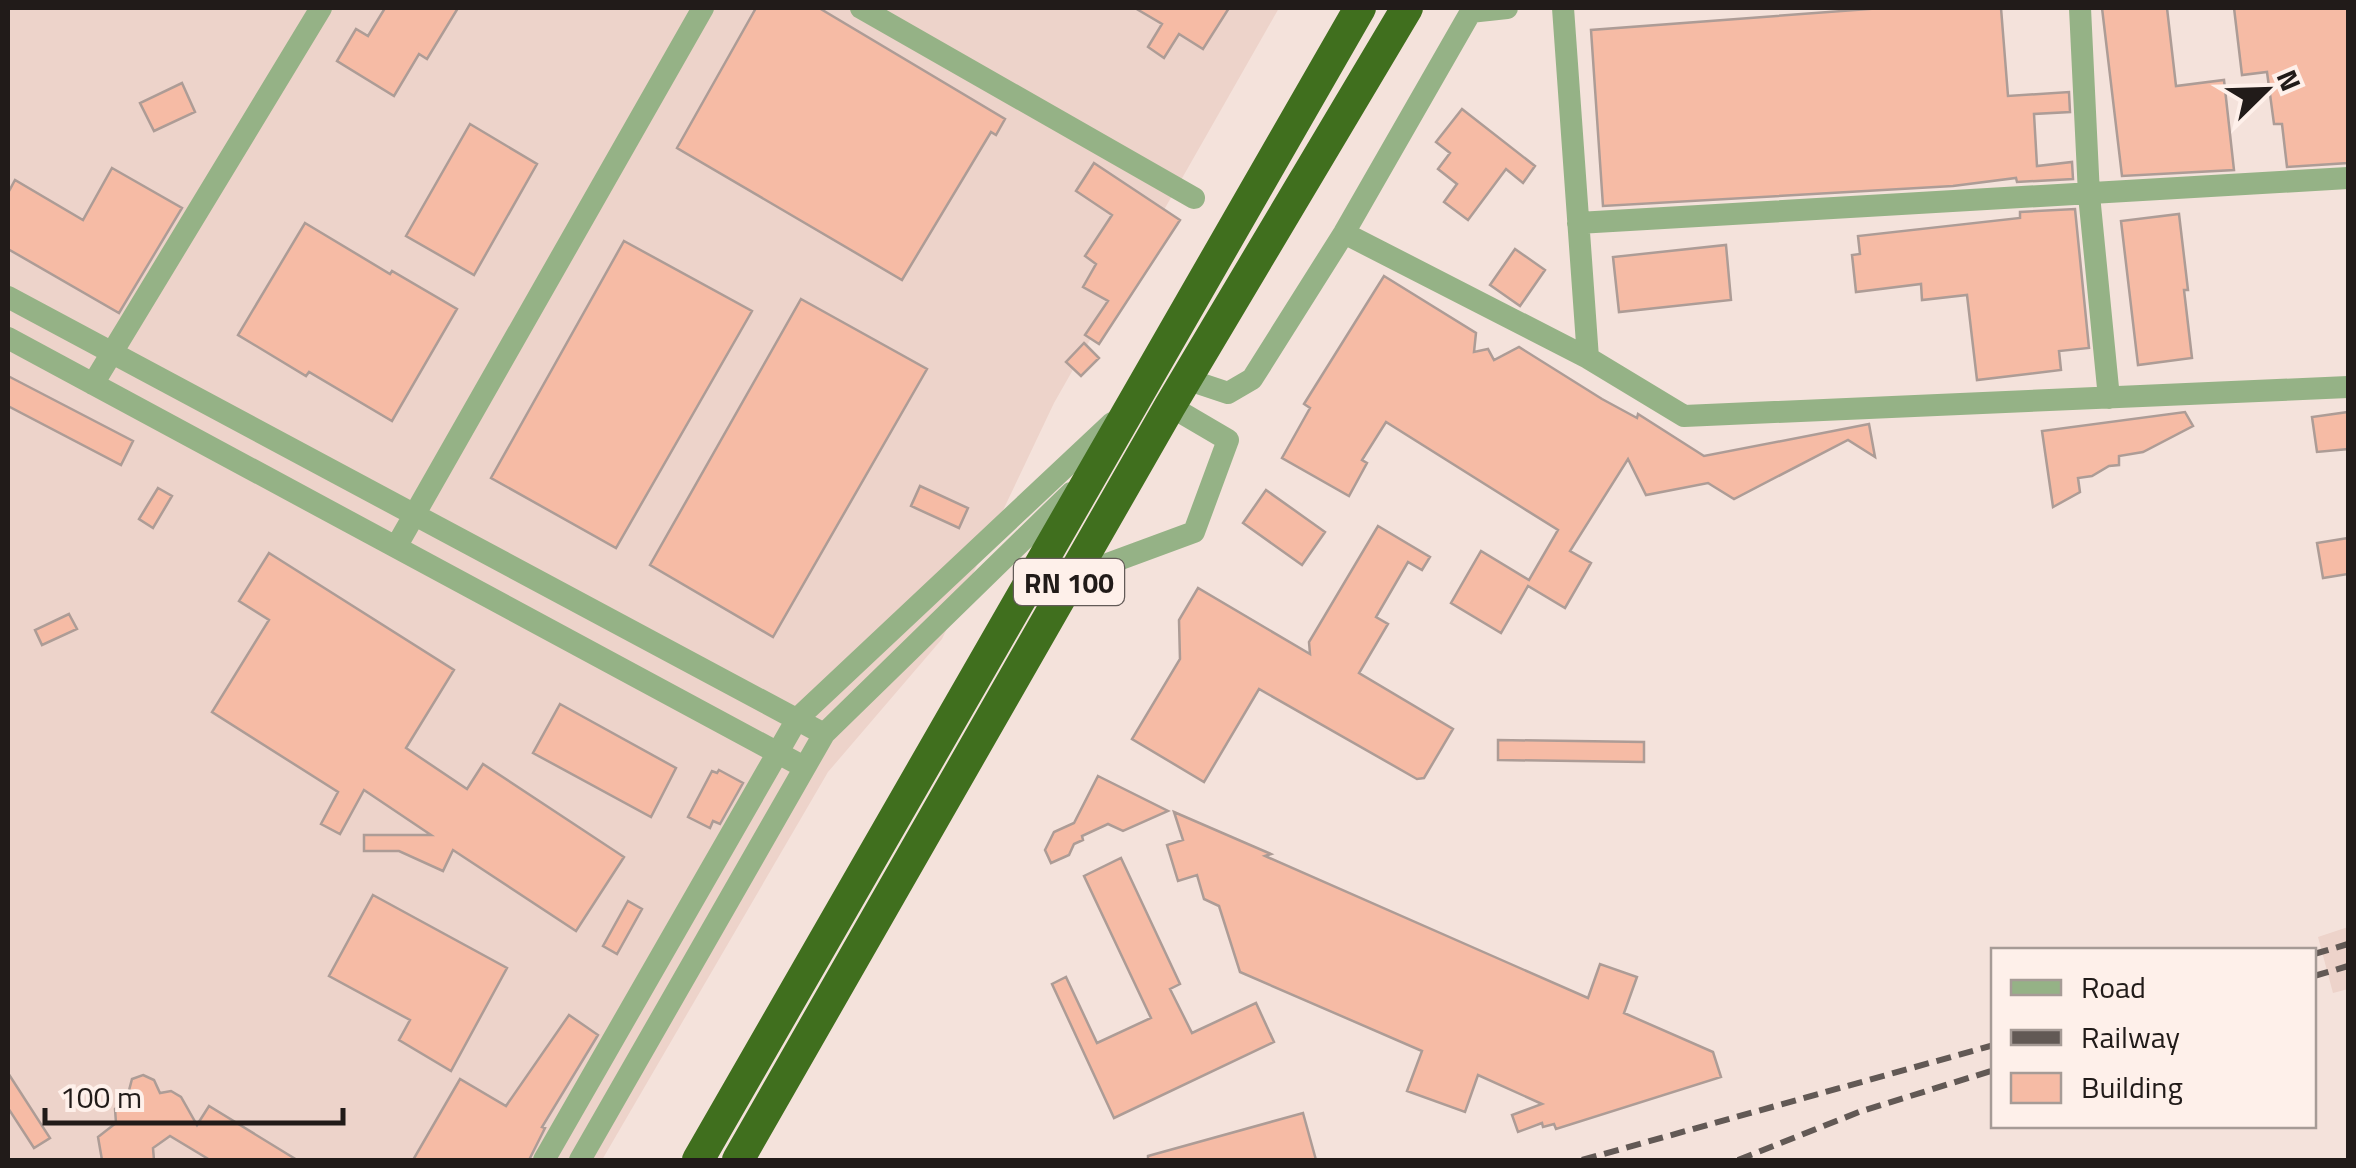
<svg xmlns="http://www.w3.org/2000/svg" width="2356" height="1168" viewBox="0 0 2356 1168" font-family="'Titillium Web',sans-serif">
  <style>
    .built { fill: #edd3ca }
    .building { fill: #f6bba5; stroke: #ad9c96; stroke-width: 2.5 }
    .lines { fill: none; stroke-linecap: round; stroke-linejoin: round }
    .minor { stroke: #95b286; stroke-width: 22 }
    .highway { stroke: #406f1e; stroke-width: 32 }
    .rail { stroke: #625955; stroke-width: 6; stroke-dasharray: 15 8; stroke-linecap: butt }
    .labels { text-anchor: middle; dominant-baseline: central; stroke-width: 9; stroke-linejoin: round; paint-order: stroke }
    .shield { fill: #fef0ea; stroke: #635b58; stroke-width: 2.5 }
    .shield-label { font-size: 28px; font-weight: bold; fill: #211b19 }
  </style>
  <rect width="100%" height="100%" fill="#f4e2db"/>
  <!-- built -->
  <path class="built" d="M8,8H1279L1054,403L942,639L828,772L602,1160H8Z
    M2348,927V989L2333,993L2318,937Z"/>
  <!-- building -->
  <path class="building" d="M385,8H458L427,59L419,54L394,96L337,61L356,29L368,36Z
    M756,8H819L1005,119L996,135L991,132L902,280L677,148Z
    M1135,8H1229L1203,49L1179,34L1164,58L1148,47L1162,24Z
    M1882,8H2001L2008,96L2069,92L2070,112L2034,114L2037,166L2072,162L2073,179L2017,182L2016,178L1953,186L1603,206L1591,30Z
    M2102,8H2167L2176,86L2224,80L2234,170L2122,176Z
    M2234,8H2348V163L2287,167L2282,124H2274L2267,72L2242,75Z
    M182,83L195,112L154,131L140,103Z
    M1462,109L1535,166L1523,183L1506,169L1468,220L1444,202L1457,184L1438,169L1450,153L1436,142Z
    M470,124L537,164L474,275L406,236Z
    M1094,163L1180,220L1099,344L1085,335L1108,301L1083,287L1096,264L1085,256L1112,215L1076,191Z
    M112,168L182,208L119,313L8,249V193L15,180L83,220Z
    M2075,209L2089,348L2059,351L2061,370L1977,380L1967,295L1922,300L1921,284L1856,292L1852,255L1860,254L1858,236L2020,218V212Z
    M2179,214L2188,290H2184L2192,358L2138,365L2121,221Z
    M305,223L390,274L392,271L457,309L392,421L309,372L306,376L238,335Z
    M624,241L752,311L616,548L491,478Z
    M1726,245L1731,300L1619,312L1613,257Z
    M1515,249L1545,270L1520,306L1490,285Z
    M1384,276L1476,333L1474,352L1488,349L1494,360L1519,347L1602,399L1637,418L1638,414L1704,456L1869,424L1875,457L1848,440L1734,499L1708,483L1646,495L1628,459L1570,551L1591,563L1565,608L1528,586L1501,633L1451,603L1481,551L1529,580L1558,530L1386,422L1362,460L1367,463L1349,496L1282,458L1310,408L1304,404Z
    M801,299L927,369L773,637L650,565Z
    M1084,343L1099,358L1081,376L1066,362Z
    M8,376L133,441L121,465L8,406Z
    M2185,412L2193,426L2143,452L2119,456V465L2109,466L2092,476L2078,478L2080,492L2053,507L2042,431Z
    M2348,412V449L2317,452L2312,417Z
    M920,486L968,508L959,528L911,506Z
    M158,488L172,496L153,528L139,519Z
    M1266,490L1325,532L1302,565L1243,523Z
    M1378,526L1430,557L1422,570L1408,562L1376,617L1388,624L1359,673L1453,729L1424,778L1417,779L1259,689L1204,782L1132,739L1180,659L1179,620L1198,588L1310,654L1309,642Z
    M2348,538V574L2323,578L2317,543Z
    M269,553L454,670L406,748L467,789L483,764L624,857L576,931L453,850L443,871L399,851H364V835H431L364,790L340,834L321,824L338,792L212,712L269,620L239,601Z
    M69,614L77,629L42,645L35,630Z
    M560,704L676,768L651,817L533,753Z
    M1498,740L1644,742V762L1498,760Z
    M719,770L743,783L720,824L713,821L710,828L688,817L712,771L717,773Z
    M1098,776L1168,811L1123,831L1108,824L1082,836L1083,840L1074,844L1069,855L1051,863L1045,850L1054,832L1074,823Z
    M1174,812L1271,854L1265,856L1588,998L1600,964L1637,977L1624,1013L1713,1052L1721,1077L1556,1129L1554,1124L1543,1127L1542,1123L1518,1132L1512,1115L1542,1104L1478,1075L1465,1112L1407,1091L1422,1051L1240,972L1219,906L1204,899L1197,875L1178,881L1167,845L1183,840Z
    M1121,858L1180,984L1170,989L1192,1033L1256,1003L1274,1042L1114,1118L1052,984L1066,977L1097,1043L1151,1018L1084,876Z
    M373,895L507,968L451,1071L399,1040L410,1020L329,976Z
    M628,901L642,909L617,954L603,946Z
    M569,1015L598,1035L542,1127L545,1128L529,1160H413L460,1079L506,1106Z
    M8,1073L50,1138L34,1148L8,1108Z
    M143,1075L154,1080L160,1093L171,1091L181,1097L197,1125L209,1106L297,1160H210L170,1136L153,1148L154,1160H102L98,1137L116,1123L115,1109L127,1098L132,1079Z
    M1303,1113L1316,1160H1148V1156Z"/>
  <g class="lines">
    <!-- minor -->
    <path class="minor" d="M861,8L1194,198
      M1563,8L1588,358
      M2080,8L2089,195L2109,398
      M1470,12L1507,8
      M1578,223L2348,178
      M1344,233L1588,358L1684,416L2348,387
      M8,297L824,734
      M8,338L804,767
      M1186,379L1228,393L1252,379L1344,233L1473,8
      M93,384L321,8
      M396,547L703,8
      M1072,577L1194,532L1228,440L1170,406
      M544,1160L797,719L1112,423
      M580,1160L824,734L1071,493"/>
    <!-- highway -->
    <path class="highway" d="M698,1160L1360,8
      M738,1160L1170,406L1407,8"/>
    <!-- rail -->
    <path class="rail" d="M2314,954L2348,944
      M2314,976L2348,966
      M1582,1160L1994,1045
      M1738,1160L1859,1112L1994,1070"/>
  </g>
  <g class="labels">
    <!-- shield labels -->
    <rect class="shield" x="1014" y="559" width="110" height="46" rx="8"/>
    <g class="shield-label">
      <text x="1069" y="582">RN 100</text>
    </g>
  </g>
  <!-- border -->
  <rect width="2356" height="1168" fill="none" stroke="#211b19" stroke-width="20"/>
  <!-- legend -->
  <rect x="1991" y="948" width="325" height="180" fill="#fef0ea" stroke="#a69b96" stroke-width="2.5"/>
  <rect x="2011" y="980" width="50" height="15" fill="#95b286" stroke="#a69b96" stroke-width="2.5"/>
  <text x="2081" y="998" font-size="30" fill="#211b19">Road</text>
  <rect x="2011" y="1030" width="50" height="15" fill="#625955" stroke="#a69b96" stroke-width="2.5"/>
  <text x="2081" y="1048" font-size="30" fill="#211b19">Railway</text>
  <rect x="2011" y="1073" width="50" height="30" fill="#f6bba5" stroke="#a69b96" stroke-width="2.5"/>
  <text x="2081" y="1098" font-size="30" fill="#211b19">Building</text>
  <!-- north arrow -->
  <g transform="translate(2266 90) rotate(67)" stroke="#fef0ea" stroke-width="8" paint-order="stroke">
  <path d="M0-8L18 38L0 25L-18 38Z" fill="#211b19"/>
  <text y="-15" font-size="28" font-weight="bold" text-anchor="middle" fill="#211b19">N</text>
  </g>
  <!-- scale -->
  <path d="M45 1108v15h298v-15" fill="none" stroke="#211b19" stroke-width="5"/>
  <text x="60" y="1108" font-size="30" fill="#211b19" stroke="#fef0ea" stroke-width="8" paint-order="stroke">100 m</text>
</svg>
